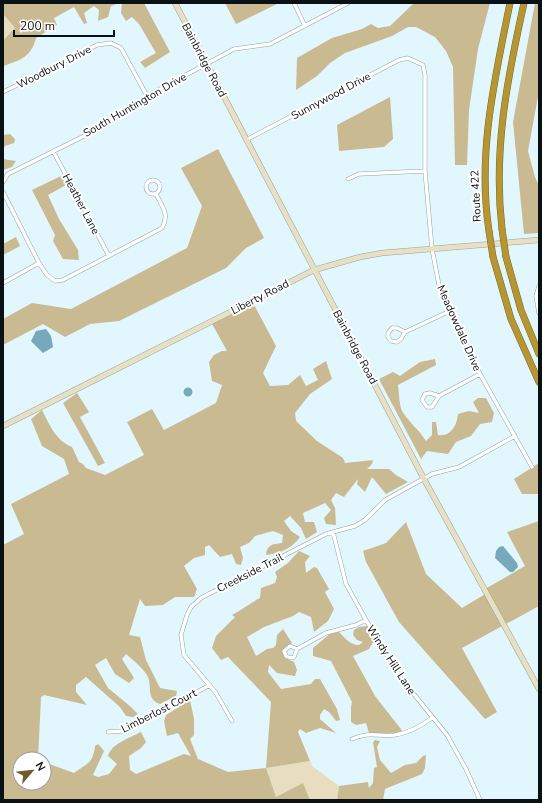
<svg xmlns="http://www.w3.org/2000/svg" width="542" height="803" viewBox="0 0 542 803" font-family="'Nunito Sans',sans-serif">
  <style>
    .green { fill: #e8ddbe }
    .forest { fill: #c9ba91 }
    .water { fill: #78a8bb }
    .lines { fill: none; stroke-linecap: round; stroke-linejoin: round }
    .street-casing { stroke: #92a4ac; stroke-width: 4.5 }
    .secondary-casing { stroke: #92a4ac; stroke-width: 6 }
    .highway-casing { stroke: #7a6728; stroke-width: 7 }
    .street { stroke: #fff; stroke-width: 3.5 }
    .secondary { stroke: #e9e0c2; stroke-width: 5 }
    .highway { stroke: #b69632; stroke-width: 6 }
    .highway-bridge-casing { stroke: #7a6728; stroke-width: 7; stroke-linecap: butt }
    .highway-bridge { stroke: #b69632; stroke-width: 6 }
    .labels { text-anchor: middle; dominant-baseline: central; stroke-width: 4; stroke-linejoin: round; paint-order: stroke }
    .street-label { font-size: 11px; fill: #0a1114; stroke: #fff }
  </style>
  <rect width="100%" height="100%" fill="#e2f6fe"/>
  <!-- green -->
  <path class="green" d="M3,14L21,35L3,44Z
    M310,761L312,766L339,786L337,800H310L303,783L276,797L266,768Z"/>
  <!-- forest -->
  <path class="forest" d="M3,3H119L111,6L108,17L98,21L99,10L94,6L84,13L87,23L84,24L74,7L54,18L57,25L36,38C31,57 21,60 3,66V41L15,28L3,14Z
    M122,3H144L170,52L145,68L140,62L156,53L139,24L132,17L126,21L121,13Z
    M225,3H279L236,24Z
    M414,3H490L478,49L469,110L467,165H455L453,67L446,51L435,37L416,27H408L392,36L345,53L330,63L317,76L296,90L297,58L332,38L362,29L371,24L378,28L390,26Z
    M535,3H539V91L528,151L535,177L539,186V233L524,234L513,122Z
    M390,97L393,139L384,147L339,151L337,125Z
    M10,134L15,139L14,143L5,146L3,149V135Z
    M218,149L264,238L246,248L226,268L119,321L90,324L65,337L43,324L3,345V319L32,303L71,309L187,248L202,206L181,168Z
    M3,159L16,161L12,167L3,170Z
    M61,176L66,185L48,195L59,219L78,250L79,260L63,259L53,241L55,235L32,190Z
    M16,237L20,246L3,255V244Z
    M252,301L276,346L263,373L270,386L288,385L300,375L306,386L318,380L313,369L326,361L332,379L310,394L295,413L296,421L317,441L343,458L345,463L373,460L372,464L367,469H389L396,475L408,482L386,494L372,477L365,492L357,484L358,479L344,497L336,493L331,500L335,508L336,525L326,524L324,518L331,510L325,503L303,513L305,522H314L317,532L306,539L301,528L290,516L284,521L291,531L300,537C291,549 281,553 266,555C267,545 272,544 282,543L283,535L273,531L255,536L249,543L240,547L243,558L241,565L236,564L232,554L220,557L209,545L205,547V555L194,558L184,566L197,589L194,597H175L163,605L145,606L140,599L129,635L140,637L146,660L160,688L177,691L176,696L160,704C145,699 153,685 147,675C142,667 133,660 126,654L122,659L134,678L129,683L115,674L106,658L95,665L108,688L131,707L138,714L133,717L126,716L120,707L86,677L76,685V692L87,705L44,695L41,697L38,759H20V783H44V762L74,773C87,763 93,764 95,746L98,744L104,751L93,775L98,777L109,774L117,764L108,756C112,743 130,738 141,732L146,742L141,748L129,756L130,770L136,774L184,754L191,756L178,733L167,736L164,721L166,715L190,700L194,719V735L190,739L198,759L228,772L266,768L271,702L228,657L221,660L212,648L216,636L235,617L232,615C242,610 250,603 260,598L261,588L275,583L277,577L275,572L288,563L299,551L310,556L305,562L306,573L314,567L317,568L329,589L325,592L334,609L328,621L314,632L311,617L299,612L293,616L264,627L247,637L256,656L267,649L273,648L276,645L277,635L283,629L292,643L282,650L285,658L294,662L297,670L295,676L277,673L269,665L268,672L281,689L311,684L315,679H320L337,709L340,720L336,721L329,712L324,709L320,715V719L336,733L320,728L306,733L300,729L298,732L310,761L266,768L276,797L303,783L310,800H3V545L24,534L11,504L69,474L64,459L42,446L31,419L42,410C49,424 56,441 72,447L79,462L83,464L86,468L105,475L144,455L127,422L152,409L164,430L216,403L222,385L212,381L209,362L214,355L222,351H227L211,322Z
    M435,359L436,365L398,385C399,393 399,403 402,411C407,420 420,431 426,441L432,435V422H436L438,435C451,437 457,425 458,414L469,411L479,413L473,402L478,398H486L494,413L492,422L480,424L471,436L456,442L448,454L427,451L421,459L379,379L393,372L400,376L420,362Z
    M77,393L89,412L80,417L105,463L98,466L63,403Z
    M539,463V494H522L514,479Z
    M539,521V606L462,648L497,712L485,719L399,622L366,562L363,551L386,543L406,522L426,574L462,608L487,593L485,589L525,566L507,532Z
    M367,626L374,641L369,649L353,656L375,696L404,733L393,735L369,733L366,723L356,725L351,722V707L352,702L331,661L313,656V648L331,633L339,632C345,638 350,645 359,645L363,642L357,640L353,635L354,630L359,627Z
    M375,740L380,741L377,747L380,760L391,773L405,765L416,763L423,756L426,755L425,768L422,774L385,789L383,800H337L339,786L368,782L369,788L373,783L374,768L377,767L373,742Z"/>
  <!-- water -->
  <path class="water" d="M46,329L51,336L53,347L43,353L31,341L36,331Z
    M183.5 392a4.5 4.5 0 1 1 9 0a4.5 4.5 0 1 1-9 0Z
    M503,546L517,563L518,567L513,572H510L495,558L496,551L499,547Z"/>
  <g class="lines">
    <defs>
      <path id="street" d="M294,3L305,26
        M3,92L97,45L111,43L121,48L147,96
        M246,140L399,60L408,58L423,65L425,75V171L432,249L440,290L480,374L532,467
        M53,151L109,256
        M348,179L359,174L425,171
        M146 187a7 7 0 1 1 14 0a7 7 0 1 1-14 0Z
        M3,182L8,174L104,126L147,96L234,49L270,44L348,3
        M3,192L39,263L47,275L55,281L63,280L162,228C170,215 162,206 156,194
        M3,283L39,263
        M539,286L536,296L539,313
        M405,332L401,339L397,342L391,341L388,337V333L392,328H397L405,332L450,311
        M439,396L432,407H427L422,400L425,394L430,393L439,396L480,374
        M333,532L346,584L366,620L400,677L447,735L466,769L480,800
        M297,649L290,646L284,651L286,656L291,658L294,657L297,649L326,633L356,625L366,620
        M232,721L216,693L184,655L181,635L187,615L191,607L201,598L326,534L355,526L365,520L385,500L432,474L459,467L515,436
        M108,732L122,731L129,728L210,685
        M352,739C370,731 377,737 395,735C409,733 421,726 432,718"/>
      <path id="secondary" d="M175,3L424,479L539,689
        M3,426L314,270L360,257L382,253L539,240"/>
      <path id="highway" d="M502,229C493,150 507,80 524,3
        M489,231C477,153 495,78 510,3
        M493,257L511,319L539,382
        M506,257L521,310L539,354"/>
    </defs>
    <!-- street casing -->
    <use href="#street" class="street-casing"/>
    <!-- secondary casing -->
    <use href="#secondary" class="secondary-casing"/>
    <!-- highway casing -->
    <use href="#highway" class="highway-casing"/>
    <!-- street -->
    <use href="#street" class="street"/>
    <!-- secondary -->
    <use href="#secondary" class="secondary"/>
    <!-- highway -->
    <use href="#highway" class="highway"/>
    <defs>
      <path id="highway-bridge" d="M502,229L506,257
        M489,231L493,257"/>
    </defs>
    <!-- highway-bridge casing -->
    <use href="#highway-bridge" class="highway-bridge-casing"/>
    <!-- highway-bridge -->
    <use href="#highway-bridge" class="highway-bridge"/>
  </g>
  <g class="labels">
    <!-- street labels -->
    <g class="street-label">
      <text transform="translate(204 60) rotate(62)">Bainbridge Road</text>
      <text transform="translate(54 67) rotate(-27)">Woodbury Drive</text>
      <text transform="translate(331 96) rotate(-28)">Sunnywood Drive</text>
      <text transform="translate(135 105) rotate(-30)">South Huntington Drive</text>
      <text transform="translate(476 196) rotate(-93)">Route 422</text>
      <text transform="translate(81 204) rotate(62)">Heather Lane</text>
      <text transform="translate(260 297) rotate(-27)">Liberty Road</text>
      <text transform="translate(459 328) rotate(66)">Meadowdale Drive</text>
      <text transform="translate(355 347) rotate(62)">Bainbridge Road</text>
      <text transform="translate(250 573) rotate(-27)">Creekside Trail</text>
      <text transform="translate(391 660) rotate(57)">Windy Hill Lane</text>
      <text transform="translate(159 711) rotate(-27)">Limberlost Court</text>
    </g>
  </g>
  <!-- border -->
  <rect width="542" height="803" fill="none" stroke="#0a1114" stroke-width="8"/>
  <!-- north arrow -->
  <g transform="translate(32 771) rotate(62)"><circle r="19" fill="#ffffff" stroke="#9da0a1"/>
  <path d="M0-3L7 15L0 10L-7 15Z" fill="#6e5c2a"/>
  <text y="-6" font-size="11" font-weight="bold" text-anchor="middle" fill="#0a1114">N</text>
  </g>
  <!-- scale -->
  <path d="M14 30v6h100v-6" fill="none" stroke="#0a1114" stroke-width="2"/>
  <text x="20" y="30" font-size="12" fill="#0a1114" stroke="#ffffff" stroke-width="3" paint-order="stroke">200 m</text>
</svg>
